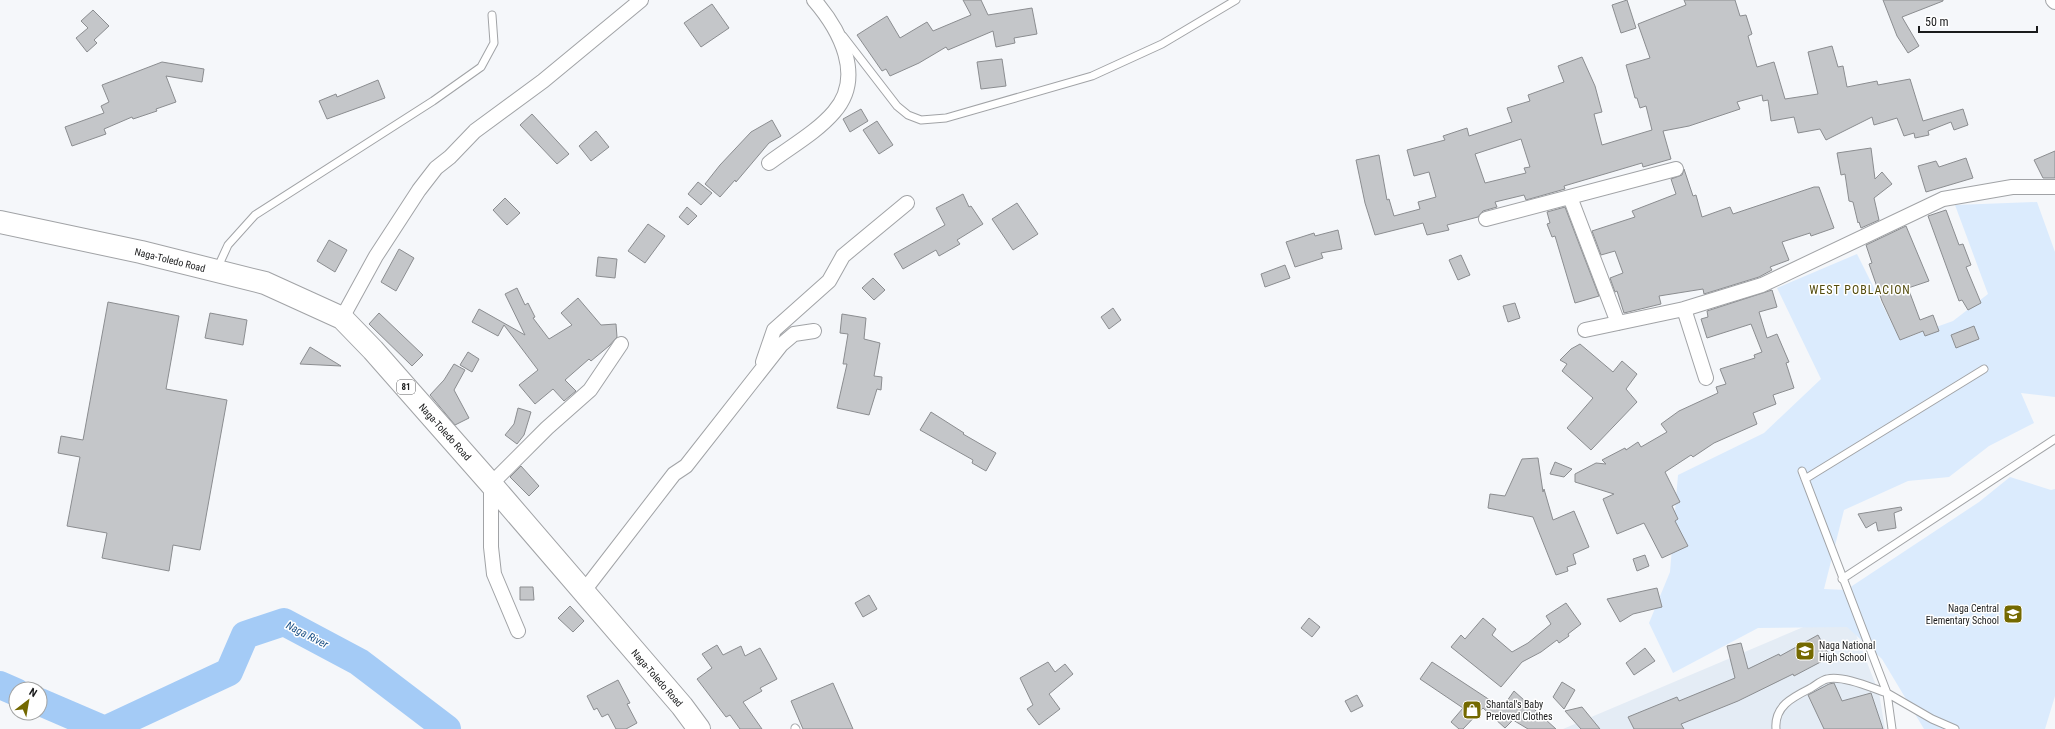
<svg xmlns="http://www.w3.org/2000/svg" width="2055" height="729" viewBox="0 0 2055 729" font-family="'Roboto Condensed',sans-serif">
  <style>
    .built { fill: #e4ecf5 }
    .green { fill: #dbebfd }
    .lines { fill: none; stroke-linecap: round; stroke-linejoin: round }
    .river { stroke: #a4cbf6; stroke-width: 28 }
    .building { fill: #c4c6c9; stroke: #8b8d90; fill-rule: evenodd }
    .lane-casing { stroke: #a1a3a6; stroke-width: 9 }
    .street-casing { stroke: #a1a3a6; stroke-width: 16 }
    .highway-casing { stroke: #a1a3a6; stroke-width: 24 }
    .lane { stroke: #fff; stroke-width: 7 }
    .street { stroke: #fff; stroke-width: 14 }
    .highway { stroke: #fff; stroke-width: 22 }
    .labels { text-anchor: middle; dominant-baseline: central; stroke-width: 3; stroke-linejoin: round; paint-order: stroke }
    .shield { fill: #fff; stroke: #5f5f60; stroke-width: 1 }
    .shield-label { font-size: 9px; font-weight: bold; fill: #1a1b1c }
    .street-label { font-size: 10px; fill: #1a1b1c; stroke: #fff }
    .poi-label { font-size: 10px; fill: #1a1b1c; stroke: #fff; text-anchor: start }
    .water-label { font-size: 11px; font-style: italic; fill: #1e5388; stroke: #fff }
    .quarter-label { font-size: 12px; letter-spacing: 1px; fill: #544c0d; stroke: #fff }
  </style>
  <rect width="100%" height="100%" fill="#f5f7fa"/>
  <!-- built -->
  <path class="built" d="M1846,609L1879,693L1885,729H1563Z"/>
  <!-- green -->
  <path class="green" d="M2037,202L2055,252V397L2021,393L2034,423L1989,446L1949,477L1908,481L1844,510L1824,589L1846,590L1979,502L2010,477L2051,490L2055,489V696L2045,729H1924L1882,659L1847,627L1758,628L1673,673L1649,623L1670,572L1678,475L1764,433L1821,379L1777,288L1857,254L1900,340L1953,321L1988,294L1955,205Z"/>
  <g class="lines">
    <!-- river -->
    <path class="river" d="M0,685L16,692
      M40,702L103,729
      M107,729L229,672L245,635L284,622L359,662L447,729"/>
  </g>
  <!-- building -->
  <path class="building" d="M963,0H981L988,15L1032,8L1037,34L1014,38L1015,43L996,47L993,31L948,50L946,47L919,63L890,76L886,69L882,71L857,35L887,16L900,38L927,22L933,31L971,15Z
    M1627,0L1636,28L1621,33L1612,5Z
    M1684,0H1735L1740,16L1746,15L1752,34L1748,36L1757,67L1774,62L1785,99L1818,94L1808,52L1832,46L1838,67L1843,66L1847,87L1877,81L1878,85L1910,79L1923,121L1963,109L1968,125L1954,130L1951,122L1928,131L1929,135L1915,138L1914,133L1904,136L1897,118L1874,125L1872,117L1826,140L1820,129L1798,133L1794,117L1771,121L1768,100L1763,101L1762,95L1737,102L1740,109L1689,126L1663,131L1671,159L1643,167L1642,163L1564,186L1565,189L1526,200L1524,195L1495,202L1497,207L1483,211L1478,217L1447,225L1449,230L1427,235L1423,223L1375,235L1365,203L1356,160L1379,155L1387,200L1389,199L1394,216L1420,209L1418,202L1436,197L1429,172L1414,176L1407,150L1445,140L1443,136L1467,128L1469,136L1512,122L1507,108L1530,101L1528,95L1564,82L1558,66L1582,57L1595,86L1602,112L1594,114L1602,145L1652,130L1646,106L1640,108L1637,98H1635L1626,65L1650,58L1638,24L1686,5ZM1521,139L1530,167L1524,168L1526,173L1485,183L1475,154Z
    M1883,0H1943V1L1902,17L1919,46L1908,53L1897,36Z
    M712,4L729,28L701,47L684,23Z
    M93,10L109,26L94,40L97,43L87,52L76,38L88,28L81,21Z
    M1002,59L1006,86L981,89L977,62Z
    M162,62L204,69L202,82L166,76L176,102L156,109L157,111L133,119L132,117L104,129L106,134L72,146L65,127L104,113L101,106L109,102L102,85Z
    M378,80L385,98L327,119L319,101L336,94L337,97Z
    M861,109L868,121L850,132L843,119Z
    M532,114L569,154L557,164L520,125Z
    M772,120L781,136L769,143L736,182L735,180L720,197L705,184L720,165L751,132Z
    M877,121L893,145L879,154L863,130Z
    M596,131L609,147L591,161L579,146Z
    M1871,148L1875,179L1882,172L1892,184L1874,198L1879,220L1861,228L1859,222L1858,223L1853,202L1849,201L1845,174L1841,175L1837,153Z
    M2055,151V178H2043L2034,160Z
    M1966,158L1973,178L1926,192L1918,166L1936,161L1939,167Z
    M1684,169L1693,196L1696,195L1702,217L1730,207L1733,214L1814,187H1819L1834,228L1811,236L1810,233L1782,242L1789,260L1770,267L1772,270L1759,277L1704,294L1703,289L1659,296L1661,304L1624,313L1617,291L1615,292L1610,278L1623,273L1615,251L1601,255L1592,231L1635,217L1632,211L1676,194L1671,179L1682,175Z
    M698,182L712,193L701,205L688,194Z
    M963,194L969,207L971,206L983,224L957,240L960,244L939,256L936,250L903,269L894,254L945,225L936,208Z
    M505,198L520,213L507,225L493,210Z
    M1017,203L1038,234L1013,250L992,219Z
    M687,207L697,216L688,225L679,217Z
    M1565,207L1599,296L1575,303L1555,236L1552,237L1547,224L1550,223L1547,212Z
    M1946,210L1959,245L1963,244L1971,265L1966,267L1981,303L1968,310L1962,300L1959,301L1928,216Z
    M648,224L665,236L645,263L628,251Z
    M1906,226L1929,281L1908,288L1920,320L1933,315L1939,331L1925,336L1923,331L1900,340L1882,301L1869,264L1872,263L1866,245Z
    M1338,230L1342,249L1321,253L1323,258L1295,267L1286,242L1314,233L1315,236Z
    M329,240L347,250L335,272L317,261Z
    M399,249L414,258L396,291L381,282Z
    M1461,255L1470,275L1458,280L1449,260Z
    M598,257L617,259L615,278L596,276Z
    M1285,265L1290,278L1265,287L1261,274Z
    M873,278L885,290L874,300L862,288Z
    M517,288L525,305L528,303L535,317L533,318L549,339L572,325L561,313L578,298L601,325L616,324L617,337L609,346L591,361L589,359L565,380L576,391L564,401L553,389L535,404L519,385L538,370L504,325L498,336L472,322L479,309L525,335L505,294Z
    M1772,290L1777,307L1759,312L1767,338L1777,334L1789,362L1786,363L1794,388L1773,395L1776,404L1753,413L1757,424L1714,443L1693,457L1691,455L1665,472L1680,502L1672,506L1678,519L1675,521L1688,546L1662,558L1644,523L1617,534L1603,499L1614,494L1575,482V474L1596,463L1606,464L1602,460L1625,448L1626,450L1638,442L1641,447L1667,432L1661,424L1679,411L1718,393L1716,387L1726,384L1720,369L1755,358L1754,355L1762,352L1751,324L1707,338L1701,319L1708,317L1707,311Z
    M108,302L179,316L166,389L227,400L200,550L173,545L169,571L102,558L107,533L67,526L80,457L58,453L61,436L83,440Z
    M1515,303L1520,318L1508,322L1503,306Z
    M1113,308L1121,320L1109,329L1101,317Z
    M210,313L247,320L243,345L205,338Z
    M379,313L423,355L412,366L369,324Z
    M842,314L866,318L864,339L880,343L874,376L882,377L881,390L877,389L869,415L837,408L847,364H843L848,334L840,333Z
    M1974,326L1979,339L1956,348L1951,335Z
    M1580,344L1613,372L1622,361L1637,374L1626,389L1637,402L1591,450L1567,428L1593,398L1562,371L1567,364L1560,360L1571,349Z
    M310,347L341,366L300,364Z
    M468,352L479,359L472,372L460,365Z
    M454,364L465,370L454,390L469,418L455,425L430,395L444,380Z
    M518,408L531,412L524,435L517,444L505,435L514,424Z
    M931,412L964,433L963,434L996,453L986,471L972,463L973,460L920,430Z
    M1538,458L1543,492L1544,489L1553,520L1574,511L1589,547L1573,554L1576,564L1567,567L1568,571L1556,575L1533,517L1488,508L1490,494L1505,496L1522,459Z
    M1555,462L1572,469L1564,477L1550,474Z
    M521,466L539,486L529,496L510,477Z
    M1901,507L1902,510L1894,513L1896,528L1878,531L1876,522L1866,528L1858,514Z
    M1645,555L1649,566L1637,571L1633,559Z
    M520,587H533L534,600H520Z
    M1657,588L1662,607L1633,614L1620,622L1607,599Z
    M869,595L877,609L863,617L855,603Z
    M1566,603L1581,624L1568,634L1569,636L1559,643L1557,640L1541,652L1522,662L1501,687L1451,647L1461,635L1465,639L1483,618L1496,629L1492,635L1512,652L1528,643L1551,624L1546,616Z
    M570,606L584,621L573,632L558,618Z
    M1309,618L1320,627L1312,637L1301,628Z
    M1818,635L1830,657L1794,676L1793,674L1738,701L1681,724L1684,729H1634L1628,717L1677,697L1679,701L1735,678L1727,646L1741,643L1748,669L1779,654L1780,656Z
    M717,645L723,655L741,646L745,656L760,648L769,664L777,679L760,688L762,691L743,702L762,729H740L730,715L726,717L697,679L712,668L702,654Z
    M1645,648L1655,661L1634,675L1626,663Z
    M1048,662L1055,672L1065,664L1073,674L1049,694L1060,709L1039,725L1027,709L1033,705L1020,678Z
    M1432,662L1502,708L1514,691L1556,729H1528L1513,720L1505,728L1483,708L1463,729H1459L1451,722L1463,708L1420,679Z
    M618,680L630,703L627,704L637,723L626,729H616L608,714L602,717L597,708L594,710L587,696Z
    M1562,682L1575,690L1564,709L1553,697Z
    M833,683L853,729H803L791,701Z
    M1834,683L1842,701L1871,693L1883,729H1824L1808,695L1829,684Z
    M1357,695L1363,706L1351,712L1345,701Z
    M1582,707L1600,729H1581L1565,711Z"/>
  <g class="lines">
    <defs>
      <path id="lane" d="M843,36L897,106L908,115L921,120L946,118L1092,76L1162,44L1236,0
        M217,269L228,245L255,215L433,101L481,67L494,43L492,15
        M1802,471L1887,693L1932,719L1955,729
        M1805,479L1984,369
        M1842,579L2055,439
        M795,728L796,729
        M1776,729C1774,706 1793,697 1811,688C1816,685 1822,680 1827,679C1843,675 1872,688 1887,693L1892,729"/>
      <path id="street" d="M2053,0L2055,2
        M769,163C790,147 817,132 834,112C865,77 840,30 814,0
        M1570,197L1618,323
        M1486,219L1676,169
        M1684,309L1706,378
        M342,318L376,256L419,190L436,168L450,157L475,131L543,81L641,0
        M1585,330L1684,309L1762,285L1943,199L2012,187H2055
        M763,362L774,330L829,281L843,256L907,203
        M583,592L674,474L686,466L781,345L794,334L814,331
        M518,631L494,574L491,547V484L547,428L590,390L621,344"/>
      <path id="highway" d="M0,222L141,252L265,283L342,318L373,350L491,484L682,706L699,729"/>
    </defs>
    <!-- lane casing -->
    <use href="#lane" class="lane-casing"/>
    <!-- street casing -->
    <use href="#street" class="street-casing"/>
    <!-- highway casing -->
    <use href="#highway" class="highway-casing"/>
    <!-- lane -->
    <use href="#lane" class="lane"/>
    <!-- street -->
    <use href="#street" class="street"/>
    <!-- highway -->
    <use href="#highway" class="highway"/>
  </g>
  <!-- icons -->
  <defs>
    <symbol id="school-square" viewBox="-11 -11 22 22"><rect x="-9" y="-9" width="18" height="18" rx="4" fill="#746900" stroke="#fff"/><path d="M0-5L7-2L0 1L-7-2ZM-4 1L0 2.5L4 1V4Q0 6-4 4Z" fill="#fff"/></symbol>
    <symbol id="shop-square" viewBox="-11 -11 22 22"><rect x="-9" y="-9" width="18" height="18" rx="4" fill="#746900" stroke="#fff"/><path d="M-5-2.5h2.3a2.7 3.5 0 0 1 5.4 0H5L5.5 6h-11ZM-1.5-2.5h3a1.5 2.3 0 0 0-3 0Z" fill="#fff"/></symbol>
  </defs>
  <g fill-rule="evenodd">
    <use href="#school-square" x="2002" y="603" width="22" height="22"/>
    <use href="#school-square" x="1794" y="640" width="22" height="22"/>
    <use href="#shop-square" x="1461" y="699" width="22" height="22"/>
  </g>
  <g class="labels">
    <!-- shield labels -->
    <rect class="shield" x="397" y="380" width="18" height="14" rx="3"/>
    <g class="shield-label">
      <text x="406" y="387">81</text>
    </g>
    <!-- street labels -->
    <g class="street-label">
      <text transform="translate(170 260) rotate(14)">Naga-Toledo Road</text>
      <text transform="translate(445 432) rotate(48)">Naga-Toledo Road</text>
      <text transform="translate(657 678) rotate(49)">Naga-Toledo Road</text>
    </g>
    <!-- poi labels -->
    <g class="poi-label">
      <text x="1999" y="608" text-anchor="end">Naga Central<tspan x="1999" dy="12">Elementary School</tspan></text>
      <text x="1819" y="645">Naga National<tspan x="1819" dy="12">High School</tspan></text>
      <text x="1486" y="704">Shantal's Baby<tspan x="1486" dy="12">Preloved Clothes</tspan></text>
    </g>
    <!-- water labels -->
    <g class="water-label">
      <text transform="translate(307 635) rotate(27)">Naga River</text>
    </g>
    <!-- quarter labels -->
    <g class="quarter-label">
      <text x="1860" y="290">WEST POBLACION</text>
    </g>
  </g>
  <!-- north arrow -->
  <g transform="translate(28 701) rotate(31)"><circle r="19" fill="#ffffff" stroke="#a3a4a4"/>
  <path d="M0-3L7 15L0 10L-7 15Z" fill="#746900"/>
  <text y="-6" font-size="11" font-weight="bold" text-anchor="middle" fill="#1a1b1c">N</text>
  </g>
  <!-- scale -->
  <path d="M1919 26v6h118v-6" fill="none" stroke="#1a1b1c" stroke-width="2"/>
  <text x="1925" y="26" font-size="12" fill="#1a1b1c" stroke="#ffffff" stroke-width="3" paint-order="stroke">50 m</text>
</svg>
